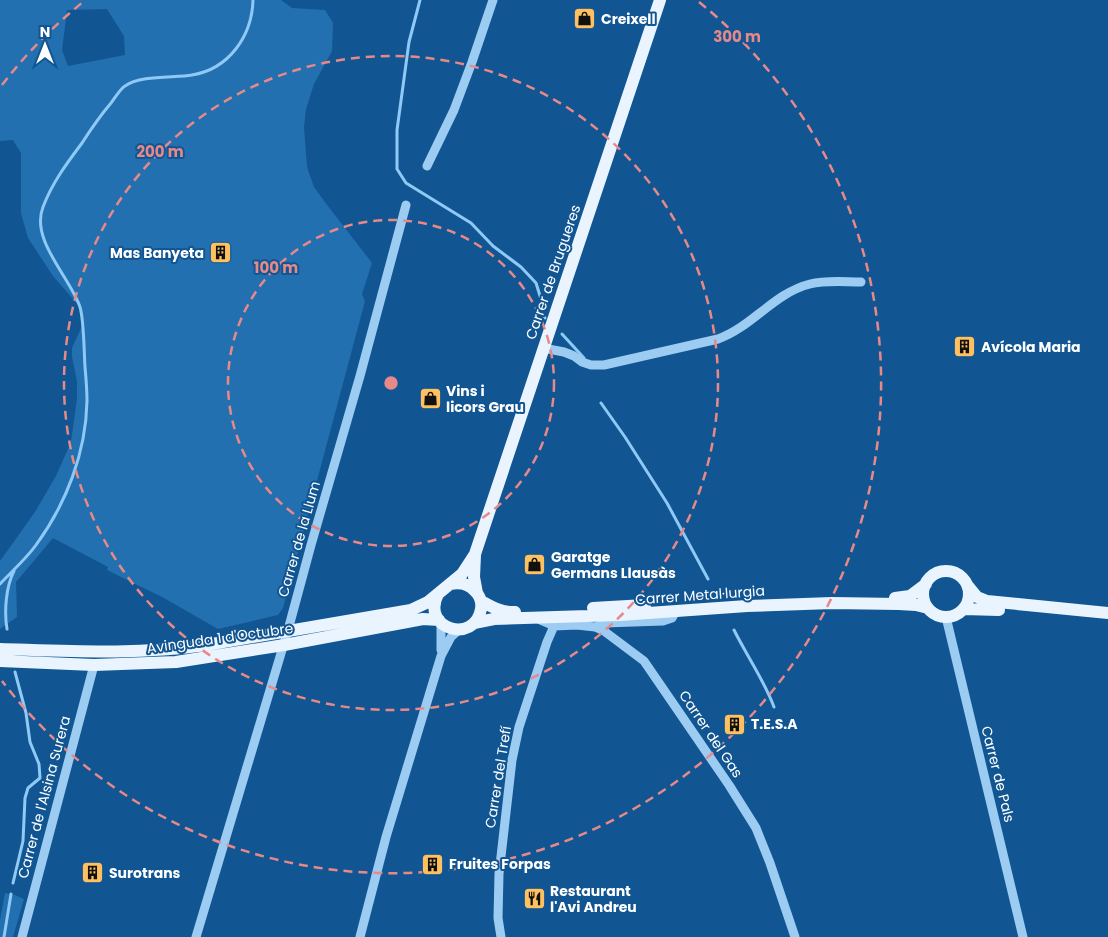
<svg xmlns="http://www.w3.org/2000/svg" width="1108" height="937" viewBox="0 0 1108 937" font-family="Poppins,sans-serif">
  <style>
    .green { fill: #2370b1; fill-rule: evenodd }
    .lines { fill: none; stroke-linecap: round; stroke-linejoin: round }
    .stream { stroke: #8fc9f6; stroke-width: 3 }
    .minor { stroke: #9dccf3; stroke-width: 9 }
    .major { stroke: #e9f4ff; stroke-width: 12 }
    .ring { fill: none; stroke: #e88989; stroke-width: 2.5; stroke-dasharray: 9 6 }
    .labels { text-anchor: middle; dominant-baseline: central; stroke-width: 4; stroke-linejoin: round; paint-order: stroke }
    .poi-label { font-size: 14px; font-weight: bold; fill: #fff; stroke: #115692; text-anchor: start }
    .street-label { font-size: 14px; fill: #fff; stroke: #115692 }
    .centre { fill: #e88989; stroke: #115692; stroke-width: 2.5 }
    .ring-label { font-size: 15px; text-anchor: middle; font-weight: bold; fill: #e88989; stroke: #115692; stroke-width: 4; stroke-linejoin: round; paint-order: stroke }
  </style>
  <rect width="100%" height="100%" fill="#115692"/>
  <!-- green -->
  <path class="green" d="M0,0H281L292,8L325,10L333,23L332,51L314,84L306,109L304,127L307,167L314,187L324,201L372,263L362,294L365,301L283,608L278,615L218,629L164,598L107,570L108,567L53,538L16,582L17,617L0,629V561L35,512L56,476L71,442L77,399V381L72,357V348L82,326L80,307L53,276L28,238L21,213V153L13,140L0,141ZM107,9L124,36L125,55L68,66L62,50L67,10Z
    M5,893L15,895L24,899L13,937H0V920Z"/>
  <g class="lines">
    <!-- stream -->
    <path class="stream" d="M420,0L409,42L397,130V169L406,183L471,223L493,246L521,267L536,283L541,299L540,311L545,318
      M562,334L584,358
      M601,403L625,437L667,503L708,579
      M0,584C12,571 26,559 36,545C66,504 86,453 87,401C87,390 86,378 85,367C84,352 84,320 80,307C70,277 30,240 43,207C52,183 67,163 82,143C91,129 100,116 111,103C115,98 120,89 125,86C140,75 175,78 192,75C229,69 252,36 253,0
      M7,629C4,612 6,586 14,571
      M734,630C747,656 764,680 774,707
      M13,883L23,841L25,798L28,788L40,778L39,764L30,742L26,713L15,672
      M4,937L11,894"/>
    <!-- minor -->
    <path class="minor" d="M427,166L454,110L472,62L493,0
      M543,348L564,352L574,356L582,362L591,365H604L718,339C752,327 774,293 810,284C826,280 844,282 861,282
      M946,617L1023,937
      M538,619L554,626L577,625L595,627L604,631L644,661L729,785L756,828L770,863L795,937
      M441,623V650
      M595,627L604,623L663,621L672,618L676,611
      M22,937L94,665
      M196,937L288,630L311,545L360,376L406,205
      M360,937L386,837L441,656L451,637L460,629
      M501,937L498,918L499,874L512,760L519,727L547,642L554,626"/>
    <!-- major -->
    <path class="major" d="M475,555L474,577L477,593
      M923 594a23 23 0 1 1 46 0a23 23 0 1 1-46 0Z
      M968,586L977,597L987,601L1108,613
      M438,594C420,629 475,645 481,609C482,603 480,596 475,591C469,584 460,582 450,584
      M895,598L910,596L926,584
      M481,601C492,607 502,613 515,612
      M593,608L645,605
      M964,609L999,610
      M474,623L494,619L620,615L747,606L832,603L899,604L916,605L928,608
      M0,649C69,651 137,655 206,645L411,610L428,602L462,574L475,554L660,0
      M0,661L94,665L176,662L284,645L423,619L439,620"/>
  </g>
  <!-- distance rings -->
  <g class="ring">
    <circle cx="391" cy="383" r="163"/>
    <circle cx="391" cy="383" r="327"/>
    <path d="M2 85A490 490 0 0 1 83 2M699 2A490 490 0 1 1 2 681"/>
  </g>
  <!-- icons -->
  <defs>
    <symbol id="shop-square" viewBox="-11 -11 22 22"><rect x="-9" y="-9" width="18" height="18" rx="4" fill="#ffc15f" stroke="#115692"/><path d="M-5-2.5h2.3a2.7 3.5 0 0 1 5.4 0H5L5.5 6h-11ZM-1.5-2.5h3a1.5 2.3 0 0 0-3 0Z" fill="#111"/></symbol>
    <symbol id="building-square" viewBox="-11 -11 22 22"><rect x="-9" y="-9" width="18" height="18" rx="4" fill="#ffc15f" stroke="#115692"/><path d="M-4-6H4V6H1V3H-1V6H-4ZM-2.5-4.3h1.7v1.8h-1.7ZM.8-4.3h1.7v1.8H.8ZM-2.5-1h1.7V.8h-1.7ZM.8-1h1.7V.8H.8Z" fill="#111"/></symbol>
    <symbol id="restaurant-square" viewBox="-11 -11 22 22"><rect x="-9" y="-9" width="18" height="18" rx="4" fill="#ffc15f" stroke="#115692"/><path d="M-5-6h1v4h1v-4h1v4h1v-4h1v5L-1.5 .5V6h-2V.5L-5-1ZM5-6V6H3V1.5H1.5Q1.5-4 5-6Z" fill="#111"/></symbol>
  </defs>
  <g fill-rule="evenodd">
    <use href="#shop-square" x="572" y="6" width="25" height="25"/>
    <use href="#building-square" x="208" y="240" width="25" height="25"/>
    <use href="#building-square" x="952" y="334" width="25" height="25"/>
    <use href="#shop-square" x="418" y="386" width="25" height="25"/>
    <use href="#shop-square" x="522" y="552" width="25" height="25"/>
    <use href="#building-square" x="722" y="712" width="25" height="25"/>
    <use href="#building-square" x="420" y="852" width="25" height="25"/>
    <use href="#building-square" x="80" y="860" width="25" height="25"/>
    <use href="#restaurant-square" x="522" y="886" width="25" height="25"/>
  </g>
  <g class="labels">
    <!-- poi labels -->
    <g class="poi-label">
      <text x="601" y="19">Creixell</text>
      <text x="204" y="253" text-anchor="end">Mas Banyeta</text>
      <text x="981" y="347">Avícola Maria</text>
      <text x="446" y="391">Vins i<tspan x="446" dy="16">licors Grau</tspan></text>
      <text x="551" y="557">Garatge<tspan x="551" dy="16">Germans Llausàs</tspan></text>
      <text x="751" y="724">T.E.S.A</text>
      <text x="449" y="864">Fruites Forpas</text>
      <text x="109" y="873">Surotrans</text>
      <text x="550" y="891">Restaurant<tspan x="550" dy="16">l'Avi Andreu</tspan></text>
    </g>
    <!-- street labels -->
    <g class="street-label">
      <text transform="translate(553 272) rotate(-71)">Carrer de Brugueres</text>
      <text transform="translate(299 539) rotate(-74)">Carrer de la Llum</text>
      <text transform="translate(700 595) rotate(-4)">Carrer Metal·lurgia</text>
      <text transform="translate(220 638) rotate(-8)">Avinguda 1 d'Octubre</text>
      <text transform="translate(711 734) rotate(56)">Carrer del Gas</text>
      <text transform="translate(998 774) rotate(76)">Carrer de Pals</text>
      <text transform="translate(498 777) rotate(-81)">Carrer del Trefí</text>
      <text transform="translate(44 797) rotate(-75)">Carrer de l'Alsina Surera</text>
    </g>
  </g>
  <circle cx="391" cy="383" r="8" class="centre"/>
  <g class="ring-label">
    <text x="737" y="42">300 m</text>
    <text x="160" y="157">200 m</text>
    <text x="276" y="273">100 m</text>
  </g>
  <!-- north arrow -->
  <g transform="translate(45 45)" stroke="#115692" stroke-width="4" paint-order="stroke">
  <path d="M0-4L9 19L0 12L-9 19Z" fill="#ffffff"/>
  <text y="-8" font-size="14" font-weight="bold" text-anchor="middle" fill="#ffffff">N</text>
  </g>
</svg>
